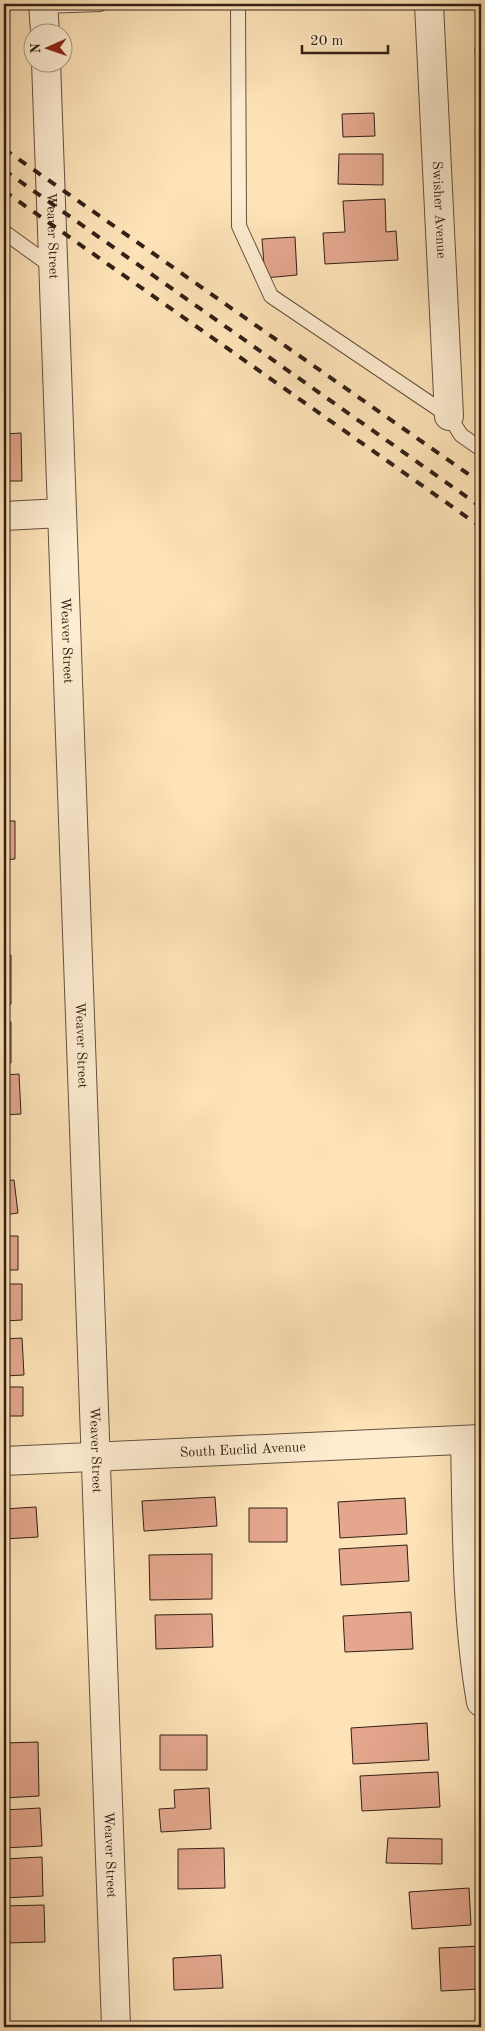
<svg xmlns="http://www.w3.org/2000/svg" width="485" height="2031" viewBox="0 0 485 2031" font-family="'Old Standard TT',serif">
  <style>
    .building { fill: #e4a78e; stroke: #322016 }
    .lines { fill: none; stroke-linecap: round; stroke-linejoin: round }
    .service-casing { stroke: #65513e; stroke-width: 16 }
    .minor-casing { stroke: #65513e; stroke-width: 30 }
    .service { stroke: #feedd1; stroke-width: 14 }
    .minor { stroke: #feedd1; stroke-width: 28 }
    .rail { stroke: #322016; stroke-width: 4; stroke-dasharray: 9 9; stroke-linecap: butt }
    .labels { text-anchor: middle; dominant-baseline: central; stroke-width: 4; stroke-linejoin: round; paint-order: stroke }
    .street-label { font-size: 14px; fill: #322016; stroke: #feedd1 }
  </style>
  <rect width="100%" height="100%" fill="#fee3b8"/>
  <filter id="stains"><feTurbulence type="fractalNoise" baseFrequency=".004" numOctaves="4"/><feColorMatrix values="0 0 0 0 .2 0 0 0 0 .09 0 0 0 0 .02 0 0 0 .5 -.17"/></filter>
  <radialGradient id="worn" r=".72"><stop offset=".6" stop-color="#630" stop-opacity="0"/><stop offset="1" stop-color="#630" stop-opacity=".3"/></radialGradient>
  <!-- building -->
  <path class="building" d="M475,48H481V85H477Z
    M374,113L375,136L343,137L342,114Z
    M339,154H383V185L338,184Z
    M385,199L386,232L396,231L398,260L325,264L323,233L345,232L343,201Z
    M295,237L297,275L265,278L262,239Z
    M21,433L22,481H4V434Z
    M4,821H15V859L4,860Z
    M4,875H5L6,913H4Z
    M4,955H11V1004H4Z
    M4,1022H11V1063H4Z
    M19,1074L21,1114L4,1115V1075Z
    M14,1180L18,1213L4,1215V1181Z
    M4,1236H18V1270H4Z
    M4,1284H22V1320L4,1321Z
    M22,1338L24,1375L4,1376V1339Z
    M4,1387H23V1416H4Z
    M215,1497L217,1526L144,1531L142,1501Z
    M405,1498L407,1534L340,1538L338,1502Z
    M36,1507L38,1537L4,1539V1509Z
    M249,1508H287V1542H249Z
    M407,1545L409,1581L341,1585L339,1549Z
    M212,1554V1599L150,1600L149,1555Z
    M411,1612L413,1649L345,1652L343,1616Z
    M212,1614L213,1647L156,1649L155,1615Z
    M427,1723L429,1760L353,1764L351,1728Z
    M160,1735H207V1770H160Z
    M38,1742L39,1796L4,1798V1743Z
    M438,1772L440,1807L362,1811L360,1776Z
    M209,1788L211,1829L161,1832L159,1809L175,1808L174,1790Z
    M40,1808L42,1846L4,1848V1810Z
    M388,1838L442,1839V1864L386,1863Z
    M224,1848L225,1888L178,1889V1849Z
    M42,1857L43,1896L4,1898V1859Z
    M469,1888L471,1925L412,1929L409,1892Z
    M44,1905L45,1942L4,1943V1906Z
    M481,1946V1989L441,1991L439,1948Z
    M221,1955L223,1988L174,1990L173,1958Z"/>
  <g class="lines">
    <defs>
      <path id="service" d="M238,4L239,226L271,296L449,416L461,435L481,449
        M44,6L100,4
        M4,232L54,268"/>
      <g id="minor">
        <path d="M43,4L45,32"/>
        <path id="s1" d="M429,4L449,416"/>
        <path id="s2" d="M46,62L116,2027"/>
        <path d="M4,516L61,513"/>
        <path d="M465,1440C467,1527 466,1616 481,1702"/>
        <path id="s3" d="M4,1461L481,1439"/>
      </g>
    </defs>
    <!-- service casing -->
    <use href="#service" class="service-casing"/>
    <!-- minor casing -->
    <use href="#minor" class="minor-casing"/>
    <!-- service -->
    <use href="#service" class="service"/>
    <!-- minor -->
    <use href="#minor" class="minor"/>
    <!-- rail -->
    <path class="rail" d="M4,149L481,483
      M4,170L481,507
      M4,191L481,527"/>
  </g>
  <g class="labels">
    <!-- street labels -->
    <g class="street-label">
      <text stroke="none"><textPath href="#s1" startOffset="206">Swisher Avenue</textPath></text>
      <text stroke="none"><textPath href="#s2" startOffset="174">Weaver Street</textPath></text>
      <text stroke="none"><textPath href="#s2" startOffset="579">Weaver Street</textPath></text>
      <text stroke="none"><textPath href="#s2" startOffset="984">Weaver Street</textPath></text>
      <text stroke="none"><textPath href="#s3" startOffset="239">South Euclid Avenue</textPath></text>
      <text stroke="none"><textPath href="#s2" startOffset="1389">Weaver Street</textPath></text>
      <text stroke="none"><textPath href="#s2" startOffset="1794">Weaver Street</textPath></text>
    </g>
  </g>
  <!-- margin -->
  <rect width="485" height="2031" fill="none" stroke="#fee3b8" stroke-width="20"/>
  <rect x="5" y="5" width="475" height="2021" fill="none" stroke="#322016" stroke-width="2.5"/>
  <rect x="10" y="10" width="465" height="2011" fill="none" stroke="#322016"/>
  <!-- north arrow -->
  <g transform="translate(48 48) rotate(268)"><circle r="24" fill="#feedd1" stroke="#ac9b86"/>
  <path d="M0-4L9 19L0 12L-9 19Z" fill="#8f2418"/>
  <text y="-8" font-size="14" font-weight="bold" text-anchor="middle" fill="#322016">N</text>
  </g>
  <!-- scale -->
  <path d="M302 45v8h86v-8" fill="none" stroke="#322016" stroke-width="2.5"/>
  <text x="310" y="45" font-size="15" fill="#322016" stroke="#feedd1" stroke-width="4" paint-order="stroke">20 m</text>
  <rect width="100%" height="100%" filter="url(#stains)"/>
  <rect width="100%" height="100%" fill="url(#worn)"/>
</svg>
